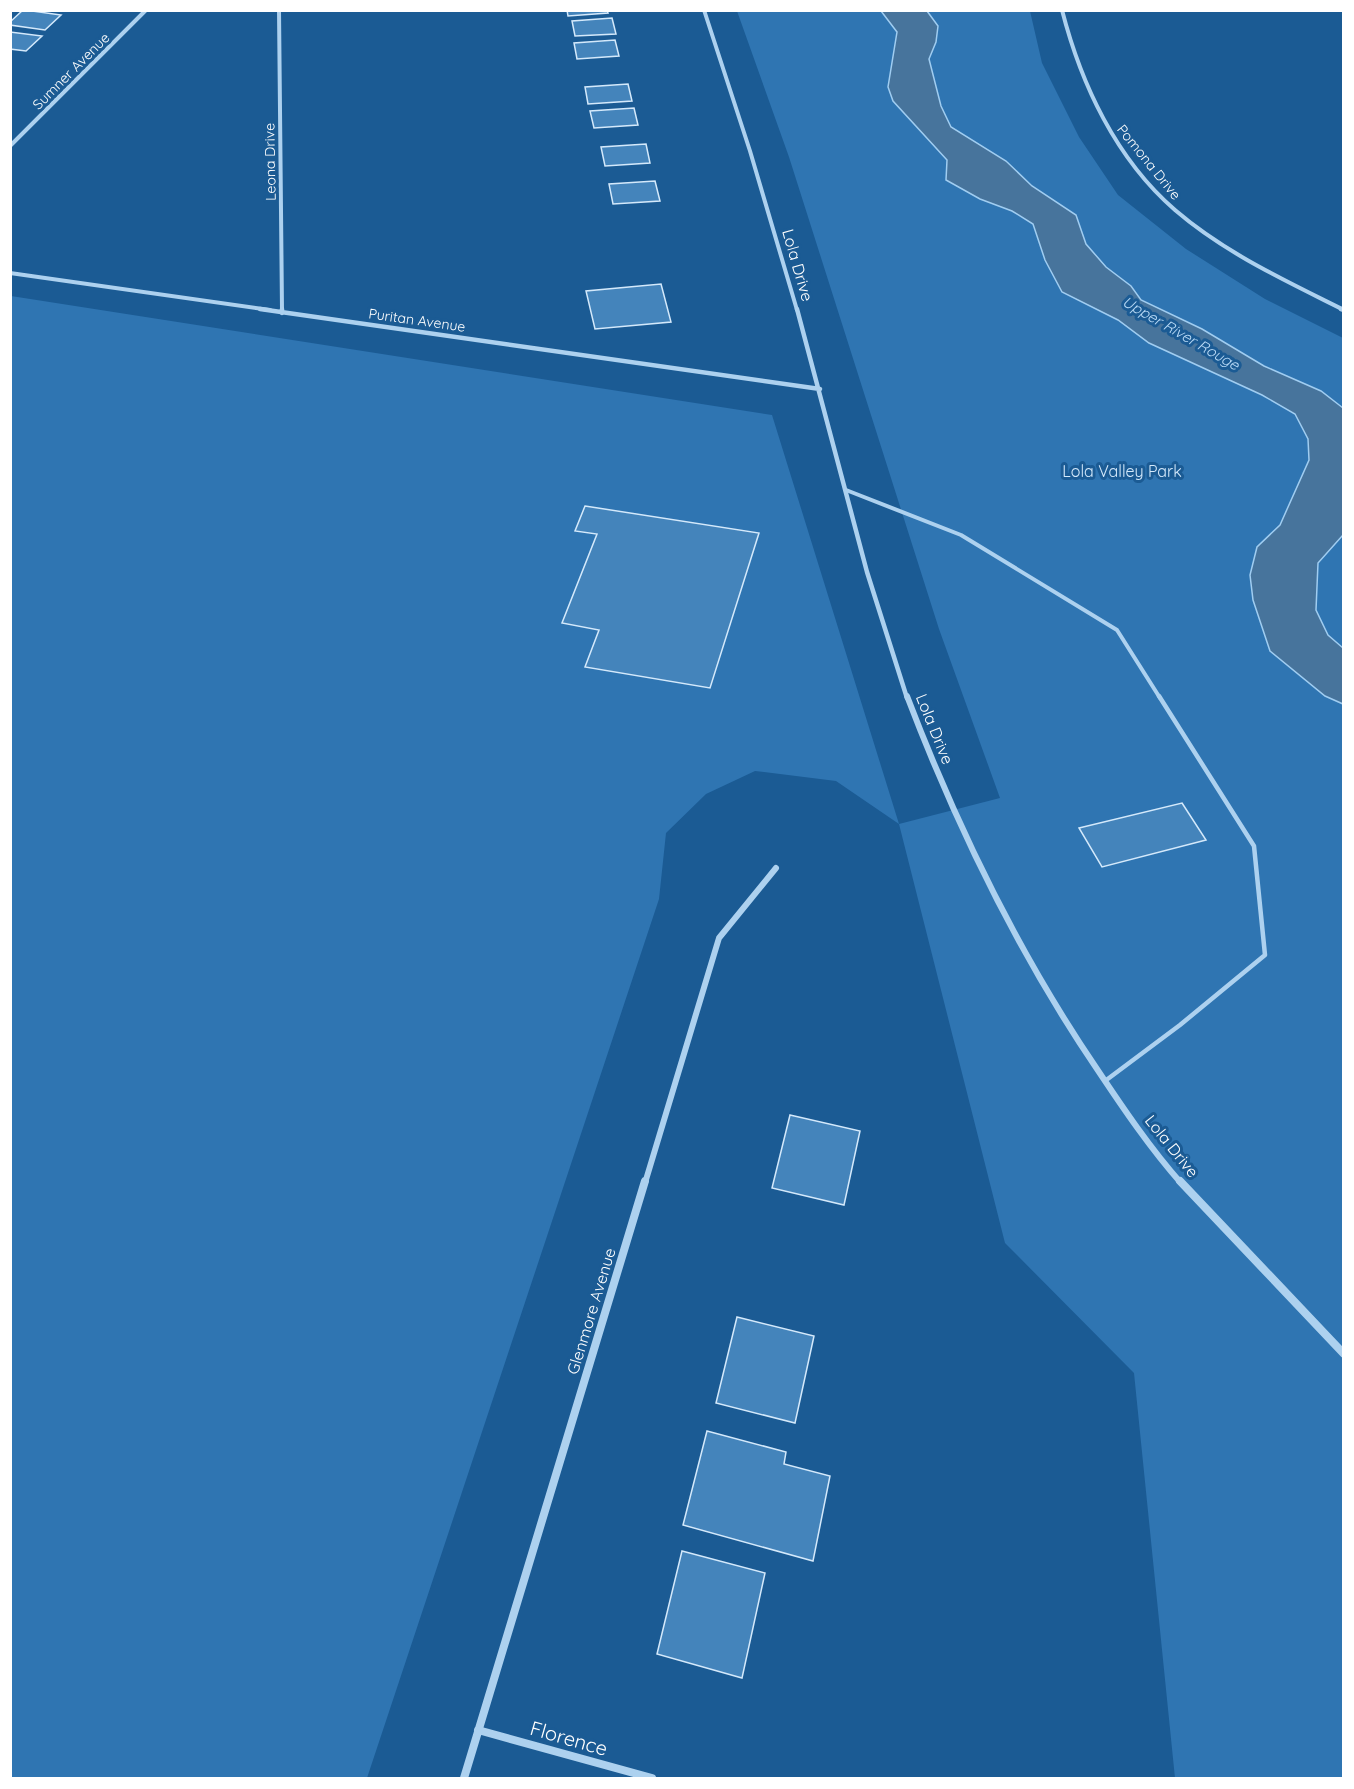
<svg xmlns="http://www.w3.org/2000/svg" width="1354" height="1789" viewBox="0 0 1354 1789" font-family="Quicksand,sans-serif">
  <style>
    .green { fill: #2f75b2 }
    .water { fill: #47749c; stroke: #a0cdf1; stroke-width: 1.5 }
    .building { fill: #4484bb; stroke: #d4e9fb; stroke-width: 1.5 }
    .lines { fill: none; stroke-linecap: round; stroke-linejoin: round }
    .service-far1 { stroke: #add1ef; stroke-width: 4 }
    .service { stroke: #add1ef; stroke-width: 4.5 }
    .minor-far3 { stroke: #add1ef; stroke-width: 4 }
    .minor-far2 { stroke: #add1ef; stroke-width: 4.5 }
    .minor-far1 { stroke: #add1ef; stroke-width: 6 }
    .minor { stroke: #add1ef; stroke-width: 8 }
    .labels { text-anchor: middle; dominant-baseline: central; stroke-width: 6; stroke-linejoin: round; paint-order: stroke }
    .far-street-label { font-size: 14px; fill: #fff; stroke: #1b5b94 }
    .far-water-label { font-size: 15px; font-style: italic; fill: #b9daf6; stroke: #1b5b94 }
    .street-label { font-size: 16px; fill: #fff; stroke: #1b5b94 }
    .park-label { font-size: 16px; fill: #d4e9fb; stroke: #1b5b94 }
    .near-street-label { font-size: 20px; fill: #fff; stroke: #1b5b94 }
  </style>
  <rect width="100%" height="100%" fill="#1b5b94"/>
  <!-- green -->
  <path class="green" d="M737,11H1030L1042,63L1079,137L1118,195L1186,249L1265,299L1343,338V1778H1175L1134,1373L1005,1243L899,824L836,781L755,771L706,794L666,833L659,899L367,1778H11V296L772,415L899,824L1000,798L939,629L789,157Z"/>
  <!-- water -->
  <path class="water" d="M927,11L938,26L936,42L929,59L941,106L951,127L1006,161L1032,186L1076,215L1086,244L1106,267L1131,286L1141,300L1202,329L1264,366L1321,391L1343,408V535L1318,563L1316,610L1328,635L1343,648V704L1325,696L1270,651L1253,600L1250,575L1257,547L1280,525L1309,460L1308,439L1295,414L1262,395L1149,343L1118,320L1062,292L1045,260L1033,224L1012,211L980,199L946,180L947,160L893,101L888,87L897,32L881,11Z"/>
  <!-- building -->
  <path class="building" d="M23,10H25L61,15L45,30L10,25V22Z
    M567,10H607L608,13L568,16Z
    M612,18L616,34L575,36L572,21Z
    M10,32L42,36L26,51L10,49Z
    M615,40L619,56L577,59L574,43Z
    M628,84L632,101L588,104L585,87Z
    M634,108L638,125L594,128L590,111Z
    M646,144L650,163L605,166L601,147Z
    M655,181L660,201L613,204L609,184Z
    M661,284L671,322L595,329L586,291Z
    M585,506L759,533L710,688L585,667L599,630L562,623L597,534L575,531Z
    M1182,803L1206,840L1102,867L1079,828Z
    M790,1115L860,1131L844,1205L772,1188Z
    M737,1317L814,1336L795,1423L716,1403Z
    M707,1431L786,1452L784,1464L830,1476L813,1561L683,1525Z
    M682,1551L765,1573L742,1678L657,1654Z"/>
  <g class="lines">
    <!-- service-far1 -->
    <path class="service-far1" d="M846,490L961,535L1117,630L1160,698"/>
    <!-- service -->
    <path class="service" d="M1105,1081L1180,1025L1265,955L1254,846L1159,696"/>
    <!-- minor-far3 -->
    <path class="minor-far3" d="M279,10L282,310
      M704,10L750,151L797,310
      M1062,10C1081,84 1116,159 1175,210C1225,253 1286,281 1344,310
      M10,146L146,10
      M10,273L270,310"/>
    <!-- minor-far2 -->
    <path class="minor-far2" d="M260,309L820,389
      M282,309V313
      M797,309L867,572L907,698
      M1341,309L1344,310"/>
    <!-- minor-far1 -->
    <path class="minor-far1" d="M907,696C957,827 1018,953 1097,1069C1123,1108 1150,1148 1181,1183
      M645,1183L719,938L776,868"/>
    <!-- minor -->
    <path class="minor" d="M1180,1181L1344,1354
      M478,1730L652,1778
      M464,1778L645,1181"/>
  </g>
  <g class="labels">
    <!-- far-street labels -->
    <g class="far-street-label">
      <text transform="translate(71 71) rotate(-45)">Sumner Avenue</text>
      <text transform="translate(270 162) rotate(-91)">Leona Drive</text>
      <text transform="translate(1149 162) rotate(51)">Pomona Drive</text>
      <text transform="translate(417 320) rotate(8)">Puritan Avenue</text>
    </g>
    <!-- far-water labels -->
    <g class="far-water-label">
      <text transform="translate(1181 333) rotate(30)">Upper River Rouge</text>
    </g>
    <!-- street labels -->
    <g class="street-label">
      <text transform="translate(798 265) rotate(74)">Lola Drive</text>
      <text transform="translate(935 729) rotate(68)">Lola Drive</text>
      <text transform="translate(1172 1146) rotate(51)">Lola Drive</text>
      <text transform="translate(591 1311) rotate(-73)">Glenmore Avenue</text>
    </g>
    <!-- park labels -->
    <g class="park-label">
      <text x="1122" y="471">Lola Valley Park</text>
    </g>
    <!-- near-street labels -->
    <g class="near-street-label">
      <text transform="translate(569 1738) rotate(16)">Florence</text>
    </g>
  </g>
  <!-- border -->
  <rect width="1354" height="1789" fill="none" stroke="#ffffff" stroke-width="24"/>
</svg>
